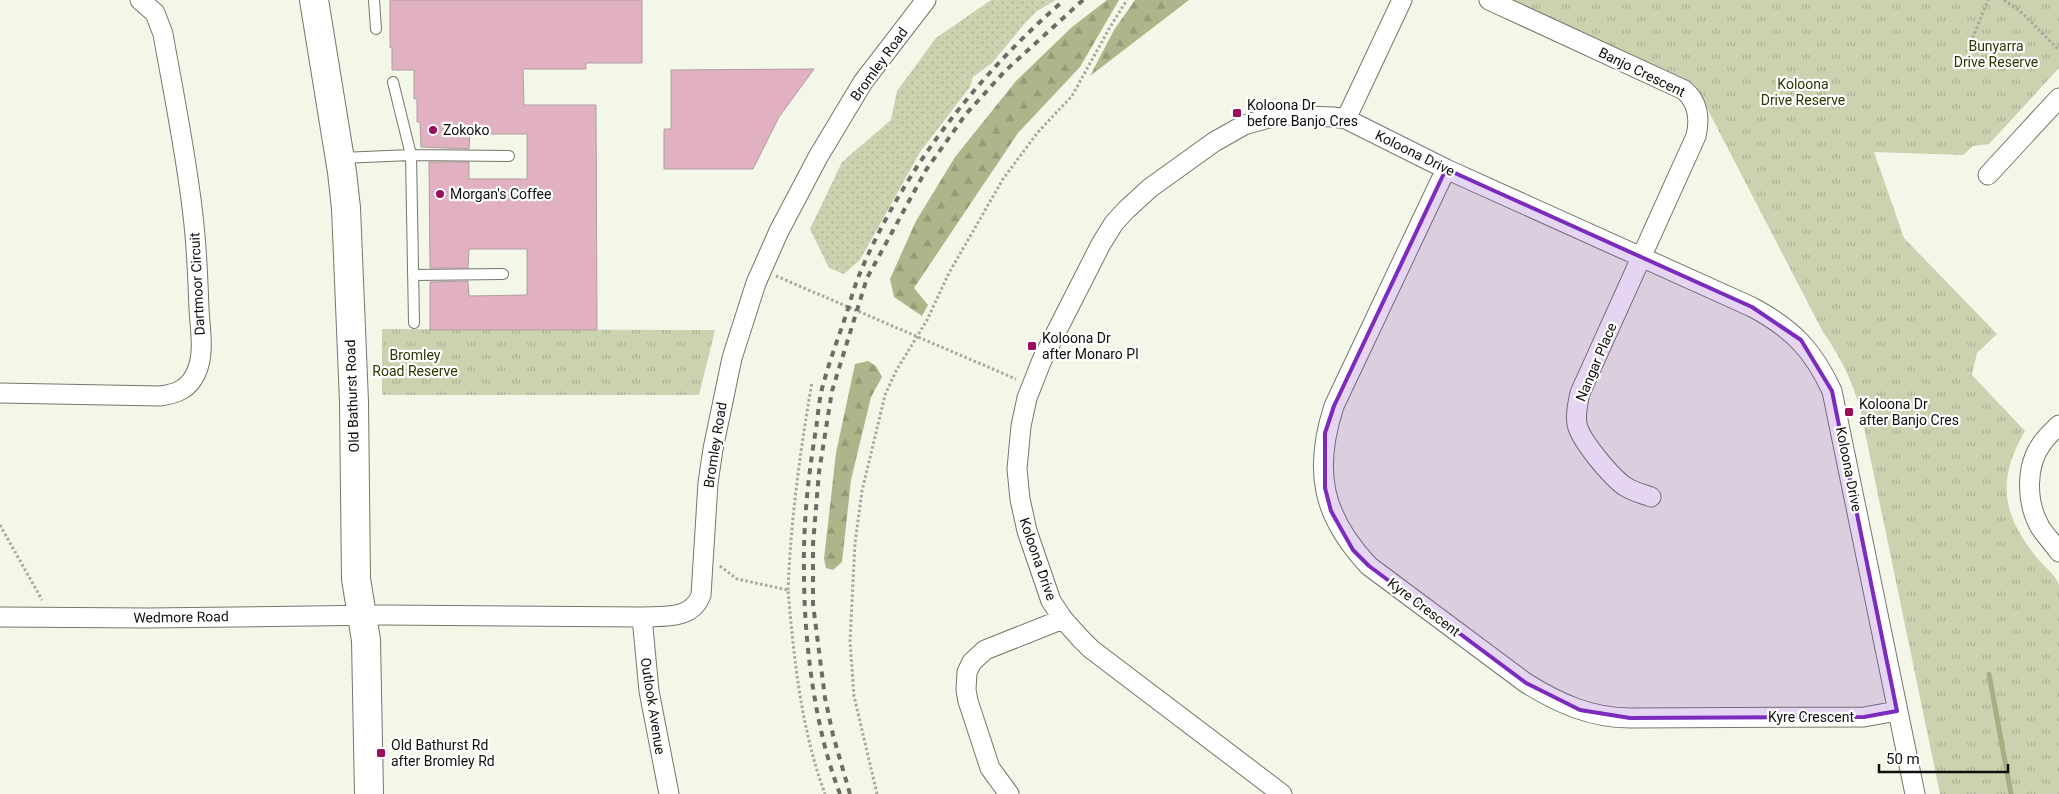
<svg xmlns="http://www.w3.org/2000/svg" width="2059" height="794" viewBox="0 0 2059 794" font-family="Roboto,sans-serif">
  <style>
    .grass { fill: url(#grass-dots) }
    .forest { fill: url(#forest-firs) }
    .park { fill: url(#park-tufts) }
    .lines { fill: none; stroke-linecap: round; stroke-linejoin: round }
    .stream { stroke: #a6af83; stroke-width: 5 }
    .building { fill: #e1b0c1; stroke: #b09ea4 }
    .lane-casing { stroke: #747869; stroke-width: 12 }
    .street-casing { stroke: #747869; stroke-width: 21 }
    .secondary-casing { stroke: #747869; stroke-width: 30 }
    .path { stroke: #a6a99d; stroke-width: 3; stroke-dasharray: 2.5 2.5; stroke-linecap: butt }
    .lane { stroke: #fff; stroke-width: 10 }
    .street { stroke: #fff; stroke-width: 19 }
    .secondary { stroke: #fff; stroke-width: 28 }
    .rail { stroke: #6c6e65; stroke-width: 4; stroke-dasharray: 6 6; stroke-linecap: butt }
    .marked { fill: #7b2cbf; fill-opacity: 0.2; stroke: #7b2cbf; stroke-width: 4; stroke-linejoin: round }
    .poi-dot { fill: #9c0c5a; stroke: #fff; stroke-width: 2 }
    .labels { text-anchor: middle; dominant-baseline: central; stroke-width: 4.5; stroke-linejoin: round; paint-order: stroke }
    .park-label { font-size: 14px; fill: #2f3600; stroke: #fff }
    .street-label { font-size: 14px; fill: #0f100b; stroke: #fff }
    .poi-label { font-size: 14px; fill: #0f100b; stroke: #fff; text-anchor: start }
  </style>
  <defs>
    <pattern id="grass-dots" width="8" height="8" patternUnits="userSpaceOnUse" patternTransform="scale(1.25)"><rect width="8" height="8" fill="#cad2b0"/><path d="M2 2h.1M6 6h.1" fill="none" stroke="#acb396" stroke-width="1.8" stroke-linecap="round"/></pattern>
    <pattern id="forest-firs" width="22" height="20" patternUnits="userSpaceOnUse" patternTransform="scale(1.25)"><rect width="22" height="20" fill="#adb68a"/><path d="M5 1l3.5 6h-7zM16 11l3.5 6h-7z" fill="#949b76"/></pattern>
    <pattern id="park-tufts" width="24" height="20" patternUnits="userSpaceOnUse" patternTransform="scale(1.25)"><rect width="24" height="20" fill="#cad2b0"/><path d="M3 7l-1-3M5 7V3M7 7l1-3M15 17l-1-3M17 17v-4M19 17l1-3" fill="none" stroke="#acb396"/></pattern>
  </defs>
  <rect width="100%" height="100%" fill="#f3f7e7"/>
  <!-- grass -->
  <path class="grass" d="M991,0H1056L1037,11L1026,22L992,63L973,77L970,87L920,152L860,260L844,274L829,268L810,229L842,162L891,120L897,91L936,38Z"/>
  <!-- forest -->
  <path class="forest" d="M1107,0H1119L1080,67L1018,133L914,288L928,305L922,316L894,297L890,279L916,221L955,157L1016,81L1072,27Z
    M1135,0H1189L1090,76L1114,30Z
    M868,361L876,366L882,377L871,397L851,480L842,562L833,570L826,568L824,559L836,453L855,364Z"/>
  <!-- park -->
  <path class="park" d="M1512,0H2059V68L1989,144L1973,146L1963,155L1874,152L1904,238L1997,334L1977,353L1972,375L2025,431C1996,481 2002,515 2038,559C2044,566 2057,577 2059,585C2059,599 2059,630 2059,646C2059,695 2059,745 2059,794H1940L1860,408C1851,378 1841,358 1823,332L1695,85Z
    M382,329L715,330L699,395H382Z"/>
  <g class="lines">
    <!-- stream -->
    <path class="stream" d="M1989,674L2011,794"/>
  </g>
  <!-- building -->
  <path class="building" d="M390,0H642V63H586V69H523L524,105H596L597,330H430V282L468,281L469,296L527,295V249H469L468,268H430L429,162H469V179H527V134H470L469,149L421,147L420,122H417V99H414V70H392V47L390,48Z
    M814,69L779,117L753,169H664V129H671V70Z"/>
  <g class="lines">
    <defs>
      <path id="lane" d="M374,0L376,29
        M393,82L411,155L414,323
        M341,158L411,155L509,156
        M413,275L503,274"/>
      <path id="street" d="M1489,0L1684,90C1698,102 1700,119 1696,136L1580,393C1578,403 1575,414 1577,424C1580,440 1612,478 1626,487C1634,492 1643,494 1651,497
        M1346,119L1402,0
        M1446,169L1334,406C1313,471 1322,516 1369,566L1526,683C1558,703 1591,718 1630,718L1864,717L1897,711
        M1988,175L2059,98
        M0,393L160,396C176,394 189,389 196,373C205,354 200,329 199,309C198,281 197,253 194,225C188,163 174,96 163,34L155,13L140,0
        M2059,425C2054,430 2047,436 2043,442C2025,465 2026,502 2040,527C2045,535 2053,543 2059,552
        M0,617L148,618L384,615L642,617C663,616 692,620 701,595L708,483L713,449L732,358L756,283L779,231L818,157L863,82L926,0
        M642,617L649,691L669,794
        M1009,794L990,768L968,701L966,690L967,672L972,662L985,650L1063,619
        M1282,794L1091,649L1080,638L1063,619L1051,601L1027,531L1020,499L1017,469L1021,426L1027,398L1042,360L1101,244L1114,223L1126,210L1150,188L1214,142L1244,125L1280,115L1333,117L1346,119L1446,169L1752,307C1793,329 1813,350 1832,391L1915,794"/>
      <path id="secondary" d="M314,0L342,172L346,208L354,402L356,579L366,640L369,794"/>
    </defs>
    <!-- lane casing -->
    <use href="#lane" class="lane-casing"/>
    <!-- street casing -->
    <use href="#street" class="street-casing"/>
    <!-- secondary casing -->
    <use href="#secondary" class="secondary-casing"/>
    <!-- path -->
    <path class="path" d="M2004,0L2019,10L2059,50
      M1967,52L1988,0
      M776,276L1016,379
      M0,525L42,600
      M720,566L737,579L788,590C794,659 801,729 825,794
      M788,590C791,518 800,452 812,382
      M877,794L854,696L850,641L855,543L862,491L885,395L896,371L927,320L949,273L1003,179L1038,132L1072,96L1110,27L1127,0"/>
    <!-- lane -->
    <use href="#lane" class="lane"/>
    <!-- street -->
    <use href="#street" class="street"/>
    <!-- secondary -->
    <use href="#secondary" class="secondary"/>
    <!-- rail -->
    <path class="rail" d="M840,794C815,730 804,642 804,573C803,525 808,477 816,429C818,415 819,399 823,385C829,363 837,341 845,318C850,303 854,287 860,273C905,167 978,75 1064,0
      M850,794L833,735L825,698L813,604V544L819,472L832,391L867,278L926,170L966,114L1005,71L1083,0"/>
  </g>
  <!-- marked area -->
  <path class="marked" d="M1446,169L1752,307L1801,340L1832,391L1897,711L1864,717L1630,718L1580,710L1526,683L1369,566L1353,550L1331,511L1325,488V433L1334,406Z"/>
  <!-- markers -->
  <g class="poi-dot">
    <rect x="1232" y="108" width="10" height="10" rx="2.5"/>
    <circle cx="433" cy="130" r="5"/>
    <circle cx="440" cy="194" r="5"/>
    <rect x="1027" y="341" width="10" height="10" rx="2.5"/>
    <rect x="1844" y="407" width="10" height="10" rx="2.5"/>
    <rect x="376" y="748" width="10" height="10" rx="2.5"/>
  </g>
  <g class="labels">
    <!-- park labels -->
    <g class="park-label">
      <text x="1996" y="46">Bunyarra<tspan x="1996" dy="16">Drive Reserve</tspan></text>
      <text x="1803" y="84">Koloona<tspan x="1803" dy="16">Drive Reserve</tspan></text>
      <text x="415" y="355">Bromley<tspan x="415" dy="16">Road Reserve</tspan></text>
    </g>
    <!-- street labels -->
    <g class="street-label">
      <text transform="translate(879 64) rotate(-54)">Bromley Road</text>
      <text transform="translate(1642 72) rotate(26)">Banjo Crescent</text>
      <text transform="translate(1415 153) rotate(26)">Koloona Drive</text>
      <text transform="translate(197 284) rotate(-93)">Dartmoor Circuit</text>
      <text transform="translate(1596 362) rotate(-67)">Nangar Place</text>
      <text transform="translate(352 396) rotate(-92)">Old Bathurst Road</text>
      <text transform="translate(715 445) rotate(-81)">Bromley Road</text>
      <text transform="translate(1849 469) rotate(79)">Koloona Drive</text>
      <text transform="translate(1038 559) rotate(71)">Koloona Drive</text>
      <text transform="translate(1424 607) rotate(37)">Kyre Crescent</text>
      <text transform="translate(181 617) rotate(-1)">Wedmore Road</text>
      <text transform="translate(653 706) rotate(81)">Outlook Avenue</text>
      <text x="1811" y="717">Kyre Crescent</text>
    </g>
    <!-- poi labels -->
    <g class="poi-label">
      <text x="1247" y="105">Koloona Dr<tspan x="1247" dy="16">before Banjo Cres</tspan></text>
      <text x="443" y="130">Zokoko</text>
      <text x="450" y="194">Morgan's Coffee</text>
      <text x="1042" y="338">Koloona Dr<tspan x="1042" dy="16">after Monaro Pl</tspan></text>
      <text x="1859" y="404">Koloona Dr<tspan x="1859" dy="16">after Banjo Cres</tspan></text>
      <text x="391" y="745">Old Bathurst Rd<tspan x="391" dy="16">after Bromley Rd</tspan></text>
    </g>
  </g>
  <!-- scale -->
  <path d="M1879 764v8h129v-8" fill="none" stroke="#0f100b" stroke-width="2.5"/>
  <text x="1886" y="764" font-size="15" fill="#0f100b" stroke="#ffffff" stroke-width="4" paint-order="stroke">50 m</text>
</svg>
